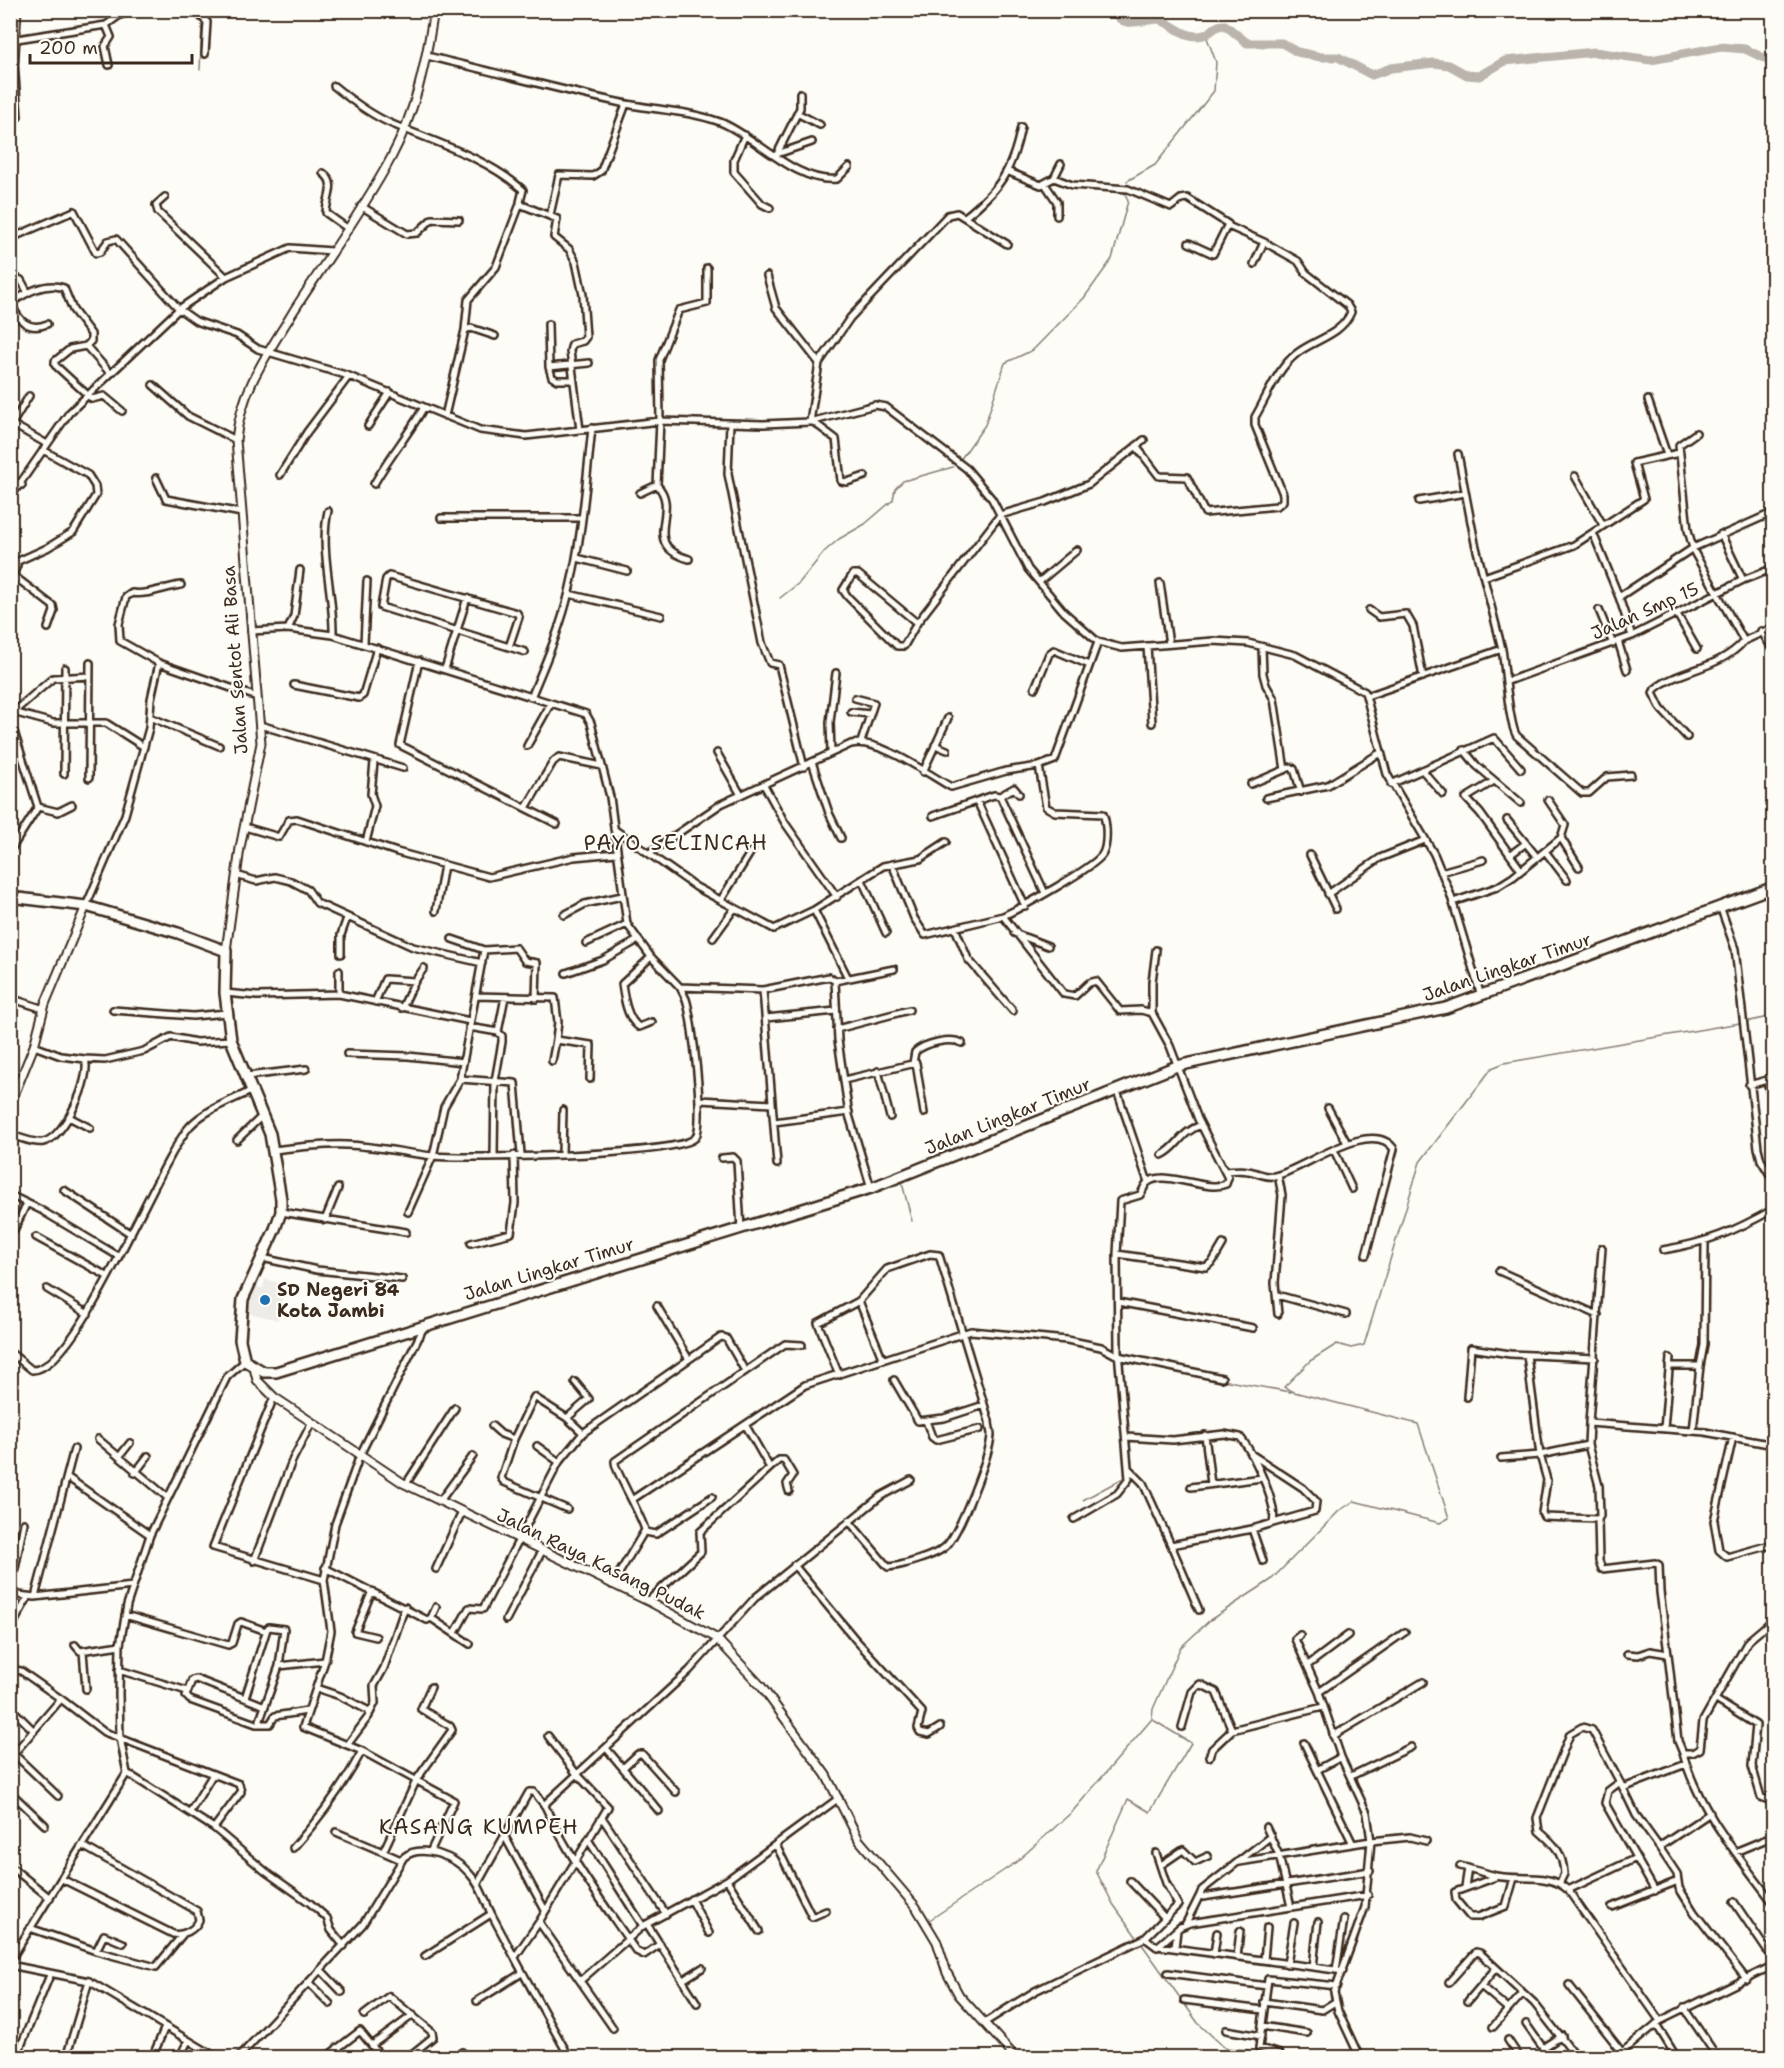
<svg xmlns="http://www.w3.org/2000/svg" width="1784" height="2068" viewBox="0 0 1784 2068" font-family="'Shantell Sans',sans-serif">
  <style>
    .built { fill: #efece7 }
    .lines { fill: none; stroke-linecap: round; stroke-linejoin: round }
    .stream { stroke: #887d74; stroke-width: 1.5 }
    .river { stroke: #bbb4ad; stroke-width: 9 }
    .street-casing { stroke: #3b2a1e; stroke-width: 10 }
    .secondary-casing { stroke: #3b2a1e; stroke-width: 11 }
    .highway-casing { stroke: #3b2a1e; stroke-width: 14 }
    .street { stroke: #fdfcf7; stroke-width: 5 }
    .secondary { stroke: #fdfcf7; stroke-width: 7 }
    .highway { stroke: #fdfcf7; stroke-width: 9 }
    .poi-dot { fill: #1f6fb2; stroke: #fdfcf7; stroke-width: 2 }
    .labels { text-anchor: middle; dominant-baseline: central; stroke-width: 4.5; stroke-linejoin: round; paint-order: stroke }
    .street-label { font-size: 18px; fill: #3b2a1e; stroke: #fdfcf7 }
    .poi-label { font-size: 18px; font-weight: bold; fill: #3b2a1e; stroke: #fdfcf7; text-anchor: start }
    .quarter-label { font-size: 21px; letter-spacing: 1.5px; fill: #3b2a1e; stroke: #fdfcf7 }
  </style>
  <rect width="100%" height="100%" fill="#fdfcf7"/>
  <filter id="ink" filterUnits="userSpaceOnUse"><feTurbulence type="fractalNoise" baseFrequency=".0167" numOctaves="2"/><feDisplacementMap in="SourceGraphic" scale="12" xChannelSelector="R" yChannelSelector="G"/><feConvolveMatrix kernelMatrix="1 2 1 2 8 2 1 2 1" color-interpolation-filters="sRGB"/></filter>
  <g filter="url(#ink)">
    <!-- built -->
    <path class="built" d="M265,1279L285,1284L278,1320L245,1312L254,1286L263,1288Z"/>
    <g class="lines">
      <!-- stream -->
      <path class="stream" d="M207,10V16
        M200,70L202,22
        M1127,181L1155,165L1214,91L1216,62L1206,35
        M960,460L985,425L1005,363L1033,350L1084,298L1112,259L1128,201L1125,193
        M780,598L799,583L825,551L839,539L865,524L893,500L895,489L903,481L953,467
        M1745,1022L1774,1016
        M902,1183L912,1221
        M1124,1362L1191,1374
        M1222,1380L1291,1392
        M1083,1500L1127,1476
        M931,1919L1015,1863L1072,1812L1152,1719L1153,1709L1180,1648L1210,1620L1271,1580L1339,1511L1354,1501L1440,1523L1449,1518L1418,1424L1294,1392L1284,1387L1310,1361L1337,1344L1351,1348L1364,1345L1420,1162L1492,1068L1504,1063L1740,1023
        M1138,1939L1113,1904L1096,1871L1128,1799L1150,1812L1191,1743L1153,1720
        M1141,1943L1198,2023L1225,2048L1248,2050L1264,2058"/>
      <!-- river -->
      <path class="river" d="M1114,10C1122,31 1143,19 1159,19C1174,25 1186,40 1204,35C1212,33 1215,24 1225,25L1247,43H1282L1297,52L1321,57H1338L1372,75L1391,68L1434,63L1449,65L1467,75L1479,76L1505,61L1595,52L1651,60L1721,47L1745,49L1764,58H1774"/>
      <defs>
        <path id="street" d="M194,10L207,22L205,54
          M106,25L111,37L105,46L109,65
          M17,39L106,25L120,15L133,10
          M427,56C490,71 553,88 617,102C651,110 687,110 720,122C756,136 796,184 837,179L849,167
          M14,62L18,117
          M334,86C351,100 371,115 392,124C435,142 487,158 523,190L520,202L522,205L557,219L554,237L569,249L576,262L583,295L586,337L583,341L572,344L570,351L580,430
          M797,113L820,125
          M745,135L734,160V172L762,204L770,208
          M777,154L812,142
          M776,156L800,108V93
          M1009,172L1041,185L1054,178L1061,164
          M323,173C338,183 326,199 326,213L347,228
          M1054,178L1072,185L1128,189L1171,207L1181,199L1187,198L1228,224L1213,254L1189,243
          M1045,184L1057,202V216
          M165,197L156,205L158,212L226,277
          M361,206L407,234L417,233L432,219L459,220
          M550,215L559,175L593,176L601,171L626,104
          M965,217C1000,189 1012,171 1021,127
          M1228,226L1264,242
          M10,248L16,236L74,211L96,253L100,252L108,241L116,239L179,309L196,321L237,335L258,349L349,376L480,430L526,436L660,421L763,424L810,422L875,405L886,407L967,469L992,499L1028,569L1064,612L1098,642L1122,648L1213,641L1248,643L1295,655L1365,692L1387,774L1434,854L1450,893L1481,996
          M10,275L21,280L28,293
          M767,276L776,308L819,363
          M47,324C28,332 18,320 11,303C26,293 45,281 64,288L73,310L91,334V341L86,346L110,373
          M548,324L549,367L552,377L557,380H573
          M465,330L468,300L496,267L520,204
          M86,346L70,349L55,361V365L92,399L104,396L122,411
          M549,367L589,363
          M153,385L188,416L236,440
          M1648,400L1667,455
          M445,416L465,330L471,328L495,336
          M812,421L836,439L841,481L847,482L865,476
          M810,422L819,363L850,318L948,215L957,213L1007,244
          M10,423L47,444
          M730,423L728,474L762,643L770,663L779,665L804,767
          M12,424L29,396
          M368,426L390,392
          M1136,446L1159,476L1187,477L1205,513L1277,506L1283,501V494L1255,425V417C1267,397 1277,369 1296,354C1313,340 1342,335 1351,312L1347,305L1306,273L1298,261L1264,242L1254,264
          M1458,454L1475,543L1502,649
          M280,475L307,432L349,376
          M1575,476L1603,525
          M156,478L166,499L242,513
          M10,479L22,485
          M374,484C389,457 409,434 424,407
          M657,485C682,511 638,544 689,559
          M640,493L657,485L660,421L659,360L679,310L707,303V268
          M10,498L69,413L179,309L226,277L290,248L332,251
          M1419,501L1465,493
          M328,511C319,551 334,594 333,635
          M441,518H582
          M1593,533L1619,597
          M10,557L17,565L10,585
          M577,558L627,571
          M16,562L47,548L73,532L96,495L95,486L88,475L43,450
          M14,576L53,606L54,611L48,628
          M389,576L517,613L519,617L509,647L381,607L386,579Z
          M1484,577L1574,545L1644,499L1634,463L1679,453
          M1743,580L1774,568
          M1039,582L1077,550
          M1160,583L1169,644
          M181,585C165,587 146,596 132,593L126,597L119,624L120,641L159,663L257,697
          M569,594L661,616
          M1369,610L1379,617L1406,614L1413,626L1423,677
          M1599,610L1613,644
          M1677,614L1697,649
          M917,623L858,574H853L843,590L848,597L897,646H904L917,623L1000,515L1045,502L1089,484L1144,440
          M288,629L294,616L300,570
          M251,631L288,629L333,635L586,714L591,723L610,797L627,924L651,957L680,987L686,999C692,1016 706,1127 695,1138C677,1156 466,1159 433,1156C404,1153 376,1146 347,1145C323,1144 298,1147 274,1150
          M1761,631L1774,651
          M1632,636L1619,597L1693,548L1774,512
          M1618,641L1627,670
          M1744,641L1774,627
          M364,644L367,581
          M1147,646L1152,723
          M509,647L525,652
          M1262,647L1263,674L1266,685L1274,699L1285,770
          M419,661L400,745L557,824
          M445,669L467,598
          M1508,681L1632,636L1743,580L1721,534
          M294,685L359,698L363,695L377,648
          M1035,688L1049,654L1054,650L1089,665
          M532,695C546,661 561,627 569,592C582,538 586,483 592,428
          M1367,696L1502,649C1505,667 1509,727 1517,736L1582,793H1589L1607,777L1631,775
          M855,698L874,703L861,742
          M13,712L53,723H106L144,747
          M851,712L870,714
          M10,715L53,678L90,676
          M150,717L219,746
          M10,719L38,807L10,851
          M260,725L403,768
          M1687,737L1661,709L1653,693L1655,689C1679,669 1719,670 1744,641L1694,552L1688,530L1679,445L1696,433
          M935,745L947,750
          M527,746L551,703
          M1464,750L1477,766L1521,803
          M831,752L830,722L836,673
          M717,753L741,795
          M812,762L829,813L841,838
          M1039,766L1055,760L1098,642
          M1422,770L1443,794
          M923,772L948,718
          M64,774L65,668
          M89,778L90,663
          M1494,781L1466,798L1480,813L1521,870
          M1251,784L1291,767L1294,769L1301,792
          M1391,784L1494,738L1521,769
          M764,785L785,823L837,897
          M1000,796L1014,788L1019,794
          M1266,798L1328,785L1380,753
          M977,801L1025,906
          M38,807L58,812L72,805
          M526,808L553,762L559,757L602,766
          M933,816L994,795L1000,796L1045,893
          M1507,820L1537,857
          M245,827L279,837L289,820L297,819L397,852L489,877L574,857L616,853
          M614,829L696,887L774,929L814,910L883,866L920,859L946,842
          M1561,838L1579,867
          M366,842L375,806L371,794L374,762
          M1545,851L1567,880
          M649,853L721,804L851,744C879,738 926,773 951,787L1006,771L1039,766L1046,807L1055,812L1103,814C1107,823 1108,846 1102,855C1093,868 1021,908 1003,916
          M1310,855L1336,909
          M1510,855L1526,843
          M892,864L914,918L925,935L1003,916L1064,994L1075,996L1089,983L1096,981L1120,1011L1141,1010L1152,1013L1170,1046L1198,1119L1228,1178L1226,1184C1206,1193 1165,1168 1147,1183C1144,1186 1143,1191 1140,1195L1120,1201L1117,1254L1118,1351L1129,1479L1117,1494L1074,1519
          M1441,872L1483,860
          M236,875L256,881L275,877L291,881L308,890L317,903L413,947L482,963
          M862,880L886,933
          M1328,894L1380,858L1425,840
          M721,900L752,850
          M1453,902L1497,887L1513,877L1561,838L1565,825L1548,800
          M86,906L125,815L149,728L151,699L159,663
          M1720,906L1735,949L1758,1148L1761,1160L1774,1181
          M814,910L848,978
          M436,911L444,865
          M564,915L585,904L622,896
          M955,928L968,959L1013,1011
          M1014,933L1048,946
          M713,938L734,909
          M586,943L627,924
          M484,950L516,948L525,961L537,963L536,999
          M341,954V935L347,918
          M651,957L622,984C624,998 627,1019 639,1027L652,1022
          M566,973L603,960L638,940
          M835,981L838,1040L849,1115L871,1188
          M680,987L763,990L829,977L835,981L894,969
          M763,990L777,1164
          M225,993L257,996L339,994L470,1021
          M339,994V971
          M476,996L555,998L558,1022L556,1040L591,1045L590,1079
          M10,998L44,1009
          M375,1002L385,979L415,981L424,968
          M402,1008L415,981
          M113,1010L193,1016L227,1013
          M1152,1013V982L1156,950
          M766,1018L836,1011
          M469,1027L498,1032
          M837,1029L909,1010
          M347,1054L408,1056L463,1062
          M85,1059L105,1060L144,1051L171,1037L196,1042L231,1040
          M552,1061L556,1040
          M913,1063L915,1052C925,1043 950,1037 962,1043
          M878,1071L890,1117
          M247,1076L306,1069
          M460,1079L515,1083L521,1154
          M844,1080L916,1063L924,1113
          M1749,1085L1767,1080L1770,1094
          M1117,1091L1148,1182
          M700,1100L772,1104
          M1328,1108L1347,1143
          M69,1117L90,1128
          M774,1122L849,1112
          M10,1135C20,1137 34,1144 43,1142C64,1139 92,1078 85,1059L61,1056L34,1046
          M237,1140L263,1115
          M1334,1150L1352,1189
          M562,1154L563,1110
          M1162,1155C1179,1147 1179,1133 1201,1125
          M494,1157L495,1081L502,1042V1036L498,1032L505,997
          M722,1158L733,1157L737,1161L741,1229
          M1225,1171C1232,1171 1240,1169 1248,1171C1257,1172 1266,1178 1275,1176C1303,1170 1372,1116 1394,1149L1366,1255
          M64,1190L131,1234
          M10,1195L41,1210
          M44,1212L118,1256
          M281,1212L406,1232
          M408,1212L433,1156L444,1107L460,1079L484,950L452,939
          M325,1220L338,1188
          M13,1232L27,1203
          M36,1237L107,1276
          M471,1243L511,1233L515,1203L514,1155
          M1602,1248L1589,1423L1705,1432L1774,1445
          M1663,1250C1709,1242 1733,1232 1774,1209
          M1117,1254L1206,1267L1213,1261L1223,1244
          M262,1258L317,1270L402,1279
          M1499,1271L1598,1315
          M47,1289L88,1314
          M1277,1295L1346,1314
          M1118,1302L1253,1328
          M657,1306L688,1358
          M1278,1314L1275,1283L1282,1195L1278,1175
          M10,1352L32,1370C78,1372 157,1163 190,1126C206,1109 233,1100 253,1090
          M1669,1366H1700L1704,1345L1705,1243
          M839,1375L818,1323L859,1301
          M894,1380L918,1421L944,1418L984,1405
          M274,1397L213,1547L324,1580
          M1467,1397L1471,1348L1510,1354L1595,1358
          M567,1418L589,1399L575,1382
          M926,1421L932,1437L936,1440L980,1429
          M492,1426L501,1434L514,1439
          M1664,1429L1670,1358
          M1693,1431L1700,1366
          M1205,1435L1211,1484
          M1126,1437L1173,1440L1224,1434L1240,1437C1252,1451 1278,1504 1273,1522
          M1733,1437L1714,1521L1719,1550L1727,1557L1774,1544
          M98,1439L168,1498
          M1588,1445L1599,1486L1600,1516L1598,1519L1544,1517L1542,1513L1547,1480L1540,1455L1588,1445L1589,1423
          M537,1446L559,1462
          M119,1457L130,1443
          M1501,1458L1540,1455L1527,1355
          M770,1468L779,1460H784L793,1475L787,1484L789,1491
          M1129,1469L1143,1483L1171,1545L1252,1529L1315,1511L1316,1501L1303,1488L1251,1454
          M135,1473L148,1456
          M67,1477L150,1535
          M406,1484L455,1408
          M1191,1487L1262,1478
          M633,1499L805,1385L971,1331L1067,1340L1101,1347L1118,1356L1222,1378
          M440,1501L473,1456
          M567,1509L504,1482L501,1478L514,1439L534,1397L567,1418L583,1433
          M1598,1519L1599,1561L1602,1569L1655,1563L1659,1565L1660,1592L1668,1654
          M849,1521L888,1567C901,1566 935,1556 945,1547C959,1535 990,1455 991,1435C991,1431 989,1426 989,1421L939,1255L930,1254L887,1269L859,1301L883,1360
          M24,1523L10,1594L35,1597L133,1586
          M1252,1529L1263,1561
          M645,1532L656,1534L712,1497
          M1171,1545L1199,1610
          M254,1561L292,1461L312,1422
          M794,1565L855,1639L922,1712L918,1728L920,1732L929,1734L940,1727
          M325,1568L427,1620L431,1618L436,1607
          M436,1569L462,1512
          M612,1585L645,1530C641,1514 613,1468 615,1461L785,1344L802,1345
          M372,1591L355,1632L376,1637
          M35,1597L74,1449
          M648,1601L701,1552L700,1532L770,1468L746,1426
          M125,1615L228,1645L232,1643L238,1624L241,1622L266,1631
          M431,1618L470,1644
          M1774,1619L1748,1641L1703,1721L1700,1749L1692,1753H1683C1698,1810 1740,1858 1774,1904
          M506,1620L542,1551
          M10,1630L28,1597
          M455,1633L469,1608L483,1609L559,1462L583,1433L721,1337L726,1338L745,1371
          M1300,1635L1295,1639L1319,1692L1341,1757L1367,1813L1371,1841L1410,1837L1426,1841
          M75,1645L80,1651L120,1645
          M83,1651L86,1689
          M1627,1654L1638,1655L1650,1651L1668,1654L1678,1741L1683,1753
          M1308,1665L1348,1635
          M279,1666L325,1661
          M10,1669L21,1671L61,1699
          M119,1670L187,1691
          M316,1688L340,1696L369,1711V1716L348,1744
          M1319,1692L1405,1632
          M245,1698L267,1629L269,1627L284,1629L279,1666L259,1723
          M1716,1700L1756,1725L1752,1766L1761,1797L1774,1802
          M265,1706L196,1679L192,1680L186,1696L190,1700L256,1724H270L275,1716L307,1711
          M10,1707L34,1731
          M370,1713L375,1703L374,1686L384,1668L405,1607
          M1182,1727L1192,1692L1200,1684L1216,1692L1232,1730L1323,1707
          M1333,1736L1423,1682
          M1304,1743L1317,1770
          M606,1748L659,1811
          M362,1751L303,1727L325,1661L331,1631L324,1580L335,1524L360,1455L424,1327
          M14,1754L58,1796
          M1209,1757L1212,1749L1232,1730
          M1341,1757L1317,1770L1353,1844
          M10,1758L61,1699L104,1732L239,1784L241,1792L214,1828
          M624,1767L638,1754H642L676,1792
          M127,1773L214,1828L266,1872L310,1903L327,1918L331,1930L344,1946
          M1351,1776L1411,1747
          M1620,1782L1608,1791L1605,1803L1655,1891
          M1623,1788L1636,1815L1659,1847L1710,1813
          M10,1792L45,1825
          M190,1812L213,1774
          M603,1819L666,1914
          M1266,1827L1279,1855L1291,1907
          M336,1832L383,1852
          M504,1835L545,1910
          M1271,1836L1202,1890L1200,1895L1203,1897L1370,1871
          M589,1841L643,1926
          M776,1845L812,1917L826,1911
          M1659,1847L1677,1874L1679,1888L1694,1912L1747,1980
          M293,1848C320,1818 343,1787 362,1751L454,1801L431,1850
          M1735,1852L1774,1836
          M401,1860L383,1852L417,1779L452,1730L450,1726L421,1709L431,1687
          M1239,1862L1371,1841L1365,1907L1334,1992L1338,2011L1360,2058
          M1161,1865L1183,1850L1195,1862L1208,1856
          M10,1866L50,1898
          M1460,1866C1472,1869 1484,1873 1496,1876C1520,1881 1549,1872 1568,1890L1660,2021
          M1496,1877L1455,1892L1456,1900L1470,1917H1478L1506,1906L1514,1878
          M62,1879L173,1934C183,1936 195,1930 199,1920L197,1911L83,1846
          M727,1880L759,1931
          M1130,1881L1165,1918
          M1560,1882L1564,1874C1563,1852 1554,1844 1539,1831L1537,1818L1570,1734L1582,1727L1592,1730L1623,1788L1686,1764
          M478,1883L529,1792H534L545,1806
          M1465,1887L1468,1868
          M1568,1890L1636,1858
          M691,1899L709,1933
          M1734,1902L1774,1961
          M1612,1907L1678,1881
          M539,1922L613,2028
          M647,1924L697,2003
          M1185,1925L1200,1895
          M30,1928L96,1951L104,1935L123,1943
          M1145,1938L1178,1905L1166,1883L1156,1853
          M660,1944L644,1955L636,1951C604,1904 569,1858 545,1806L547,1802L689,1671L755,1598L881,1496L911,1480
          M1158,1946L1343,1971
          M1175,1948L1177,1930
          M96,1951L156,1967L183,1934
          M1214,1954L1217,1933
          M425,1956L491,1914
          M515,1957L539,1922L608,1807L576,1773L548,1736
          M1237,1957L1240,1931
          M1264,1960L1267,1927
          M10,1961L127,1773L120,1738L119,1694L120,1645L127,1605L150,1535L227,1377L245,1361
          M1287,1964L1294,1923
          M10,1965L89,1981L218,2058
          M1313,1967L1318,1922
          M1768,1969L1774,1976
          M321,1970L342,1992
          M1336,1970L1344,1919
          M1168,1973L1267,1986
          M581,1980L643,1926L727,1880L839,1798
          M683,1980L702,1968
          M1449,1982L1476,1952L1480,1953L1534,2003L1577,2058
          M309,1983L330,2004
          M1569,1985L1622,2052
          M1481,1986L1508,2009
          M1184,2000L1263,2010
          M477,2001L522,1973
          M1468,2001L1496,1968
          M1264,2002L1322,2010L1335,2002
          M1684,2008L1718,2058
          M364,2015L389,1996L432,2032L433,2037L407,2058
          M984,2023L1035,1991L1145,1938L1157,1947L1180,1927L1190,1923L1368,1895
          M1526,2024L1550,2058
          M1656,2024L1677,2058
          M1262,2026L1307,2033
          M1493,2027L1523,1993
          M1226,2030L1261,2036
          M1508,2040L1520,2058
          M372,2045L413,2015
          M337,2048L345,2058
          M1543,2048L1562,2036
          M1280,2054L1259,2048L1268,1979L1337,1986
          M16,2058L50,1975
          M66,2058L89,1981
          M152,2058L165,2027
          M179,2058L188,2041
          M238,2058L363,1924L404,1857C422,1843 455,1857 469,1873C481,1885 485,1902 493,1917C518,1964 543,2011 570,2058
          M325,2058L360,2031L382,2058
          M455,2058L462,2052
          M1615,2058L1660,2021L1774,1965"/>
        <path id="secondary" d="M10,63L14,62L17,10
          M226,951L240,848L261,743L236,440C241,389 267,355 293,312C325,262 362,212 391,158C416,111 426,62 434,10
          M10,1105L34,1046L45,1004L86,906
          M254,1368L257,1380L274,1397L403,1483L648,1601L716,1638L761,1686L826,1775L859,1840L916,1907L937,1942L947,1973L959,1995L1016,2058"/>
        <path id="highway" d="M10,897L86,906L178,933L226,951L225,993L231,1040L270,1134L281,1199V1212L275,1229L243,1299L240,1340L245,1361L264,1372H276L871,1188L1177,1066L1446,1008L1774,887"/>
      </defs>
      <!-- street casing -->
      <use href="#street" class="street-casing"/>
      <!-- secondary casing -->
      <use href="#secondary" class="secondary-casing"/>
      <!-- highway casing -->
      <use href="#highway" class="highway-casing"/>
      <!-- street -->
      <use href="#street" class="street"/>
      <!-- secondary -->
      <use href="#secondary" class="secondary"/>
      <!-- highway -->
      <use href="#highway" class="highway"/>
    </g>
  </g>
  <!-- markers -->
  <circle class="poi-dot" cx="265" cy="1300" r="6"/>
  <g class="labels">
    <!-- street labels -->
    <g class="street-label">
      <text transform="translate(1645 611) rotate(-24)">Jalan Smp 15</text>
      <text transform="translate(235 660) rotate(-94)">Jalan Sentot Ali Basa</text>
      <text transform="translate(1507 967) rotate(-19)">Jalan Lingkar Timur</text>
      <text transform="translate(1008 1116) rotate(-22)">Jalan Lingkar Timur</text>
      <text transform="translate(549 1269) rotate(-17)">Jalan Lingkar Timur</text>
      <text transform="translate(601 1564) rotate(26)">Jalan Raya Kasang Pudak</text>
    </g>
    <!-- poi labels -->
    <g class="poi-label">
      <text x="277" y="1290">SD Negeri 84<tspan x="277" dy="21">Kota Jambi</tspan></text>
    </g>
    <!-- quarter labels -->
    <g class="quarter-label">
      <text x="676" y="843">PAYO SELINCAH</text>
      <text x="479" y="1827">KASANG KUMPEH</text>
    </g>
  </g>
  <!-- margin -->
  <rect width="1784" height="2068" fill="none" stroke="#fdfcf7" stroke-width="36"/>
  <rect x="18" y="18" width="1748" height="2032" fill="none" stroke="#3b2a1e" stroke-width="2" filter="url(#ink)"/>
  <!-- scale -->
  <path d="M30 54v9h162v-9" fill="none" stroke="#3b2a1e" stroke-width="3"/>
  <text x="39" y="54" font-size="18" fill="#3b2a1e" stroke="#fdfcf7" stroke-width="4.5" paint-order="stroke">200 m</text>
</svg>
